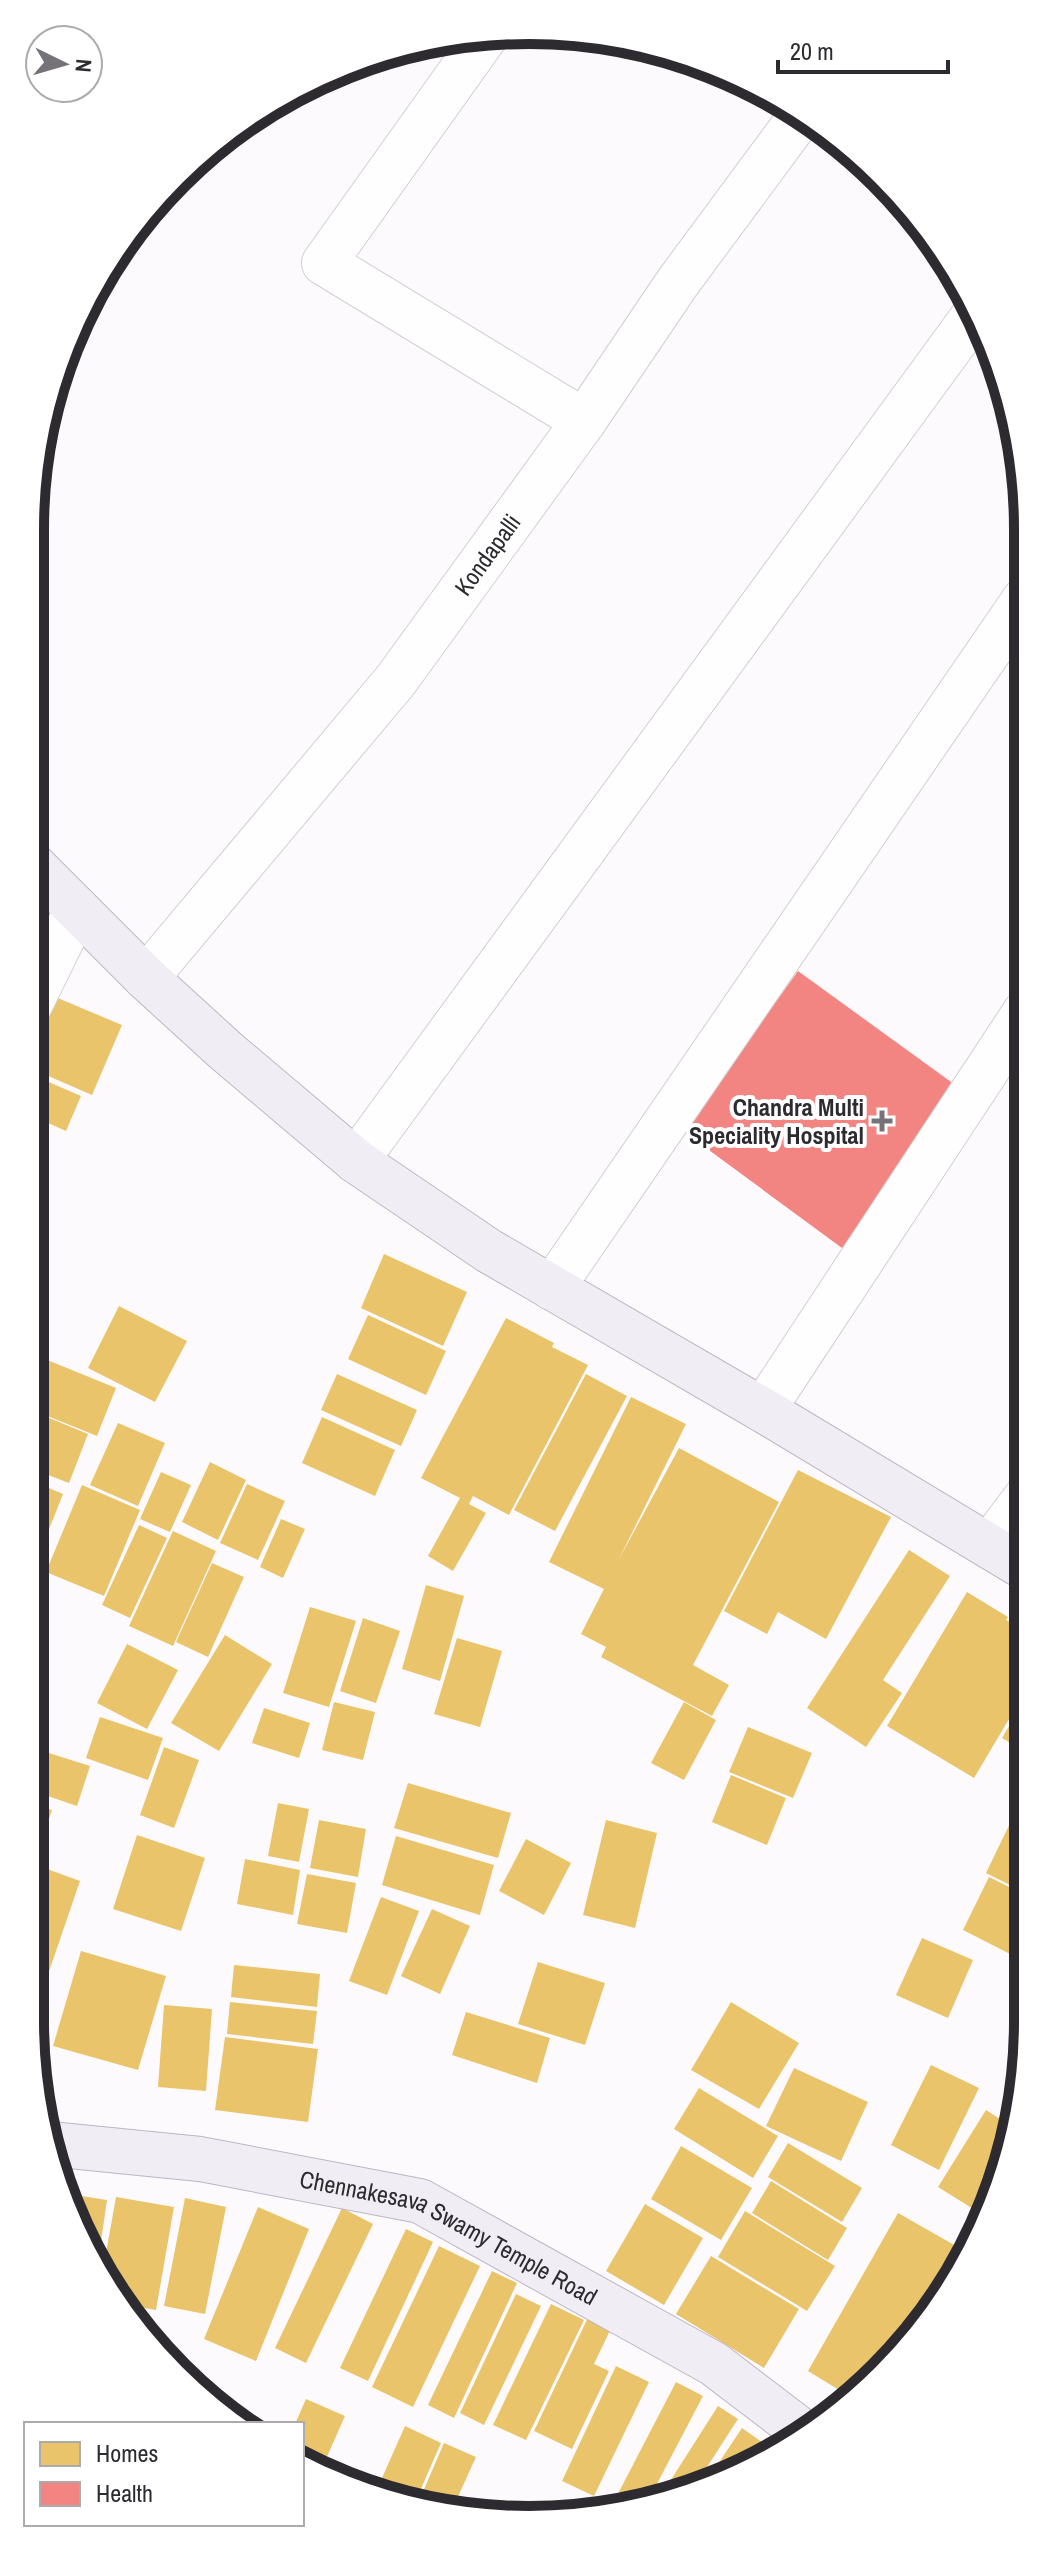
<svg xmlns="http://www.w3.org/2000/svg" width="1058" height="2550" viewBox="0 0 1058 2550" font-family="'Archivo Narrow',sans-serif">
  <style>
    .homes { fill: #e9c46a }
    .health { fill: #f28482 }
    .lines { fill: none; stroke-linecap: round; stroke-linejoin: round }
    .minor-casing { stroke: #d1cfd2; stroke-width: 46 }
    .major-casing { stroke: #beb6c3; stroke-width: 46 }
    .minor { stroke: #fffeff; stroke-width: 44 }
    .major { stroke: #f1edf4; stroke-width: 44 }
    .poi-dot { fill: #757377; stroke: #fff; stroke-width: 3 }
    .labels { text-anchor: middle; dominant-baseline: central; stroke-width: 8; stroke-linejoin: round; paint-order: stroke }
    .street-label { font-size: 24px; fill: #2d2b2f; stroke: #fff }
    .poi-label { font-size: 24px; font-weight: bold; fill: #2d2b2f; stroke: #fff; text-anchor: end }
    .rim { fill: none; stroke: #2d2b2f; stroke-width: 10 }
  </style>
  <rect width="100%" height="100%" fill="#fcfafd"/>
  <!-- homes -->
  <path class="homes" d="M53,996L122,1025L92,1095L30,1068V1050Z
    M30,1074L81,1096L66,1131L30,1115Z
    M30,1117L46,1124L30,1159Z
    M384,1254L467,1292L443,1346L361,1308Z
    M119,1306L187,1341L155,1402L88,1368Z
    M368,1315L446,1351L426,1395L348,1359Z
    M506,1318L554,1343L552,1347L588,1365L509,1515L473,1496L469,1504L486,1513L453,1571L428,1556L460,1498L421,1478Z
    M40,1357L116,1388L97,1436L30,1409V1380Z
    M337,1374L417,1410L401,1446L321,1410Z
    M586,1374L627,1396L555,1531L514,1510Z
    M631,1397L686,1424L618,1561L679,1448L779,1502L693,1665L729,1685L712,1716L601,1657L606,1647L581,1634L604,1589L549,1562Z
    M30,1410L88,1434L69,1483L30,1468Z
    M322,1417L395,1450L375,1496L302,1463Z
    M118,1423L165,1443L138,1506L90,1485Z
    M210,1462L246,1480L218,1540L182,1522Z
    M798,1470L891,1517L826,1639L778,1612L767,1634L724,1611Z
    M161,1472L191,1485L170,1532L140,1519Z
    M30,1480L63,1494L42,1547L30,1543Z
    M247,1484L285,1501L258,1560L220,1543Z
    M82,1485L140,1510L104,1596L46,1572Z
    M281,1519L305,1529L283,1578L260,1567Z
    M139,1525L167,1538L130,1618L102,1605Z
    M173,1531L216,1551L173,1646L129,1626Z
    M909,1550L950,1576L883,1680L902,1693L866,1747L807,1708Z
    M212,1563L244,1577L208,1657L176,1642Z
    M426,1585L464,1596L440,1681L402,1669Z
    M967,1592L1008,1617L1006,1620L1027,1632V1689L974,1778L887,1726Z
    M310,1607L356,1621L329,1707L283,1693Z
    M363,1618L400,1631L376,1703L340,1691Z
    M225,1635L272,1664L219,1751L171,1723Z
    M457,1638L502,1651L480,1727L434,1714Z
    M127,1644L178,1670L147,1729L97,1703Z
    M1027,1696V1753L1002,1738Z
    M334,1702L375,1712L363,1760L322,1750Z
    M684,1702L716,1720L684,1780L651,1763Z
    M264,1708L310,1723L299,1758L252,1743Z
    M100,1717L163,1738L148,1780L86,1758Z
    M748,1727L812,1753L793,1798L729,1772Z
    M30,1747L90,1766L77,1806L30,1790Z
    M164,1747L199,1760L174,1828L140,1815Z
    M731,1775L786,1798L767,1845L712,1822Z
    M408,1783L511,1813L498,1858L394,1828Z
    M30,1802L52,1810L31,1872H30Z
    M278,1803L309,1809L299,1862L268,1856Z
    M1017,1809L1027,1815L1028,1894L986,1873Z
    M319,1820L366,1829L358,1877L310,1868Z
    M606,1820L657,1833L635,1928L583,1915Z
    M137,1835L205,1858L181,1931L113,1909Z
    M396,1836L494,1865L480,1915L382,1885Z
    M526,1839L571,1863L544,1915L499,1891Z
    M245,1859L300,1870L293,1915L237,1904Z
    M39,1866L80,1881L31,2024L30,1893Z
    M307,1874L356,1883L347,1933L297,1924Z
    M989,1877L1028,1896V1928L1014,1956L963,1930Z
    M381,1897L419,1911L387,1995L349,1981Z
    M432,1909L470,1926L440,1994L401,1976Z
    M922,1938L973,1960L948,2018L896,1995Z
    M81,1951L166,1976L138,2070L53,2046Z
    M538,1962L605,1983L585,2045L518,2024Z
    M234,1965L320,1974L317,2007L231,1997Z
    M230,2002L317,2011L313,2044L227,2034Z
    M731,2002L799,2043L759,2109L691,2070Z
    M164,2005L212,2009L206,2091L158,2087Z
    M466,2012L550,2038L537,2083L452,2055Z
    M225,2037L318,2049L308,2122L215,2110Z
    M931,2065L979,2088L939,2170L891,2145Z
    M794,2068L868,2102L841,2161L766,2126Z
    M699,2088L778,2136L753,2178L674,2129Z
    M986,2110L1011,2126L1002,2181L983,2215L938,2187Z
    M788,2143L862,2188L842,2222L768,2177Z
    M681,2146L752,2188L721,2240L651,2199Z
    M771,2181L847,2228L828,2260L752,2213Z
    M63,2193L107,2200L99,2255Z
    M116,2197L174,2207L156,2310L127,2305L104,2264Z
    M185,2198L226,2207L205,2314L164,2306Z
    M645,2204L703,2238L664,2305L606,2271Z
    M258,2207L309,2229L256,2361L204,2339Z
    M342,2208L373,2224L306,2363L275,2348Z
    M745,2211L835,2266L807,2311L718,2257Z
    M898,2213L956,2246L892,2355L849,2396L808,2371Z
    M406,2229L433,2242L368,2381L340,2368Z
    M439,2246L480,2266L413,2407L372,2387Z
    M711,2256L799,2309L764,2368L676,2314Z
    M956,2257L960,2259L925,2325L908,2341Z
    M492,2271L517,2283L454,2418L428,2405Z
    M516,2294L541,2306L484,2425L460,2413Z
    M551,2304L584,2320L526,2440L493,2425Z
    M593,2307L616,2318L594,2364L609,2371L572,2449L534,2431Z
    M132,2313L142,2314L140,2327Z
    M616,2366L649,2382L594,2496L562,2481Z
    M676,2382L703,2396L648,2501L627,2510L609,2511Z
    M306,2399L345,2416L322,2468L302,2461V2424H295Z
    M718,2406L738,2419L698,2481L660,2497Z
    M405,2426L441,2443L416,2500L378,2487Z
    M742,2428L766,2445L759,2456L710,2476Z
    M444,2443L476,2457L451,2512L419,2501Z"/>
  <!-- health -->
  <path class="health" d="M798,971L958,1087L842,1248L683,1131Z"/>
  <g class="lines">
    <defs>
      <g id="minor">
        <path d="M488,33L324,263L584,421"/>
        <path id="s1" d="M146,978L396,680L584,421L678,282L803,113"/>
        <path d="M30,1005L77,909"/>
        <path d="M356,1161L975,314"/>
        <path d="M552,1288L1024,600"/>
        <path d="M763,1410L1025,1012"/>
        <path d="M990,1545L1027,1496"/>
      </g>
      <g id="major">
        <path d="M30,862L146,978L226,1051L356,1161L489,1251L763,1410L1027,1569"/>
        <path id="s2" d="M50,2144L200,2159L420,2201L714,2364L807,2435"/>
      </g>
    </defs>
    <!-- minor casing -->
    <use href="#minor" class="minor-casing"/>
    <!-- major casing -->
    <use href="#major" class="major-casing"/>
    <!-- minor -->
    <use href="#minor" class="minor"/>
    <!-- major -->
    <use href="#major" class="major"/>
  </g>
  <!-- markers -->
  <path class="poi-dot" d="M878 1109h8v8h8v8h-8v8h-8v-8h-8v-8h8z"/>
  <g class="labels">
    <!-- street labels -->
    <g class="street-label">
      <text stroke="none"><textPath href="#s1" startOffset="544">Kondapalli</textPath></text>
      <text stroke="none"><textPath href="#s2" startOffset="414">Chennakesava Swamy Temple Road</textPath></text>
    </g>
    <!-- poi labels -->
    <g class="poi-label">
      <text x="864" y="1107">Chandra Multi<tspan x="864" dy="28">Speciality Hospital</tspan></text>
    </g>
  </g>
  <!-- crop -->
  <path d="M0 0H1058V2550H0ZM529 44H529A485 485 0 0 1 1014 529V2021A485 485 0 0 1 529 2506H529A485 485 0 0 1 44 2021V529A485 485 0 0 1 529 44Z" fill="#fff" fill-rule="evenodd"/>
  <path class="rim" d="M529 44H529A485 485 0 0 1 1014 529V2021A485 485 0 0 1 529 2506H529A485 485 0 0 1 44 2021V529A485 485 0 0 1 529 44Z"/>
  <!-- legend -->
  <rect x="24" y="2422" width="280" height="104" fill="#ffffff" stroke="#abaaac" stroke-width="2"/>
  <rect x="40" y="2442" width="40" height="24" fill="#e9c46a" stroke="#abaaac" stroke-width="2"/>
  <text x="96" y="2462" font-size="24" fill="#2d2b2f">Homes</text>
  <rect x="40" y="2482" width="40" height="24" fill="#f28482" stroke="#abaaac" stroke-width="2"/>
  <text x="96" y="2502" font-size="24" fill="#2d2b2f">Health</text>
  <!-- north arrow -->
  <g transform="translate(64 64) rotate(95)"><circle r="38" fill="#ffffff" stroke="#abaaac" stroke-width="2"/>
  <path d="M0-6L14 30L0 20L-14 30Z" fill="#757377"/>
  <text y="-12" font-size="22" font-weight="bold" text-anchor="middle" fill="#2d2b2f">N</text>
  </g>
  <!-- scale -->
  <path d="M778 60v12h170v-12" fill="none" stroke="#2d2b2f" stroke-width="4"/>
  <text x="790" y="60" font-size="24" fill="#2d2b2f" stroke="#ffffff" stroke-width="6" paint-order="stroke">20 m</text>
</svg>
